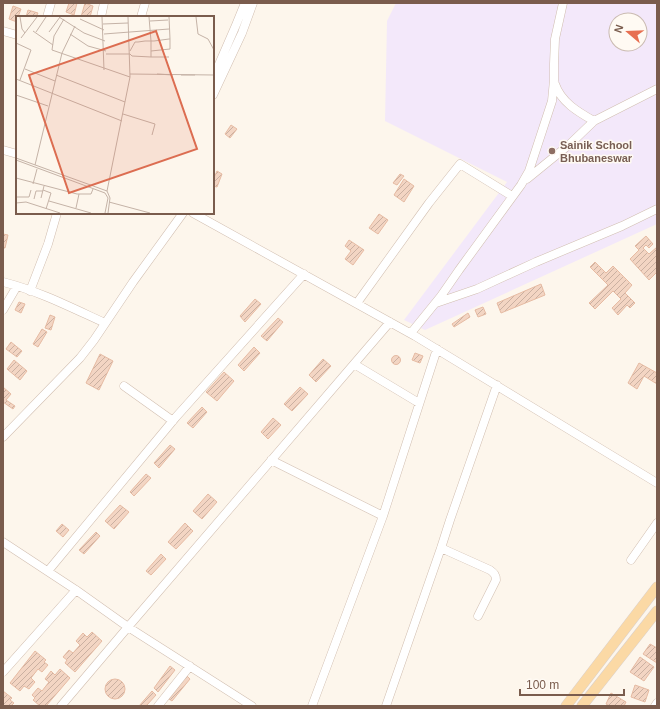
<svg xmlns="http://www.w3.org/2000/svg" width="660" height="709" viewBox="0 0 660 709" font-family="Arial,sans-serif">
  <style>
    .education { fill: #f3e8fa; fill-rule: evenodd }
    .building { fill: url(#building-hatch); stroke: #e6bba3 }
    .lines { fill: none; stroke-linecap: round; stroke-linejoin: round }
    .minor-casing { stroke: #d1beb0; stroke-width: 9 }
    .major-casing { stroke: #dad1cd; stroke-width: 11 }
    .minor { stroke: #fff; stroke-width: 8 }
    .major { stroke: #fbd9a5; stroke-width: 10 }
    .education-dot { fill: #8d6e63; stroke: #fffaf3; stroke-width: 1.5 }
    .labels { text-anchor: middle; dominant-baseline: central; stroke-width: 3; stroke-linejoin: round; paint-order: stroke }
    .education-label { font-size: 11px; font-weight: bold; fill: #785e54; stroke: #fffaf3; text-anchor: start }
    .inset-road { fill: none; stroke: #c5b3a7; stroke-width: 1 }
    .view { fill: #dc6d51; fill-opacity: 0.15; stroke: #dc6d51; stroke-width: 2 }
    .inset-edge { fill: none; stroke: #7a5c4d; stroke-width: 2 }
  </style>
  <defs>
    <pattern id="building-hatch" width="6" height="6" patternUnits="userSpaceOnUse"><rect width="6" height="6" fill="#f3d5c3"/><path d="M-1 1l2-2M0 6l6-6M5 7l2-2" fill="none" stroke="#cab0a1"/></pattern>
  </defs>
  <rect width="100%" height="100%" fill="#fdf6ec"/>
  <!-- education -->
  <path class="education" d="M396,3H657V224L425,330L404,320L507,182L385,121L387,21ZM616,20H640V44H616Z"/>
  <!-- building -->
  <path class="building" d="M69,3H77L74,15L66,12Z
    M85,3L93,6L90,17H81Z
    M13,6L21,9L18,17H17V22L9,19Z
    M28,10L38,13L36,17H26Z
    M231,125L237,129L230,138L225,134Z
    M217,171L222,174L217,187L213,186V180Z
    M400,174L404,176L397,185L393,183Z
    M404,179L414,186L404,202L394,195Z
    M379,214L388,220L378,234L369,228Z
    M3,234L8,235L5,248H3Z
    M646,236L653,244L649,248L646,245L643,248L649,254L657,247V260L656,261L657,262V272L649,280L630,259L639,250L635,246Z
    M349,240L364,250L353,265L345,259L351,251L345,246Z
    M595,262L606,273L613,266L632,285L625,293L635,303L630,308L627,305L618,315L612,308L621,299L613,291L595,309L589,303L608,285L590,267Z
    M541,284L545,295L501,313L497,303Z
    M255,299L261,304L245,322L240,316Z
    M19,302L25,304L21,313L15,310Z
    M483,307L486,314L478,317L475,310Z
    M468,313L470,317L454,327L452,324Z
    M50,315L55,317L51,330L45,328Z
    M278,318L283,322L267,341L261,336Z
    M42,329L47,332L38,347L33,344Z
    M11,342L22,351L17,357L6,349Z
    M254,347L260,353L244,371L238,365Z
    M415,353L423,356L420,363L412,360Z
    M100,354L113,361L99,390L86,383Z
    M391.5 360a4.5 4.5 0 1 1 9 0a4.5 4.5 0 1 1-9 0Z
    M323,359L331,366L316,382L309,375Z
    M14,360L27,371L20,380L7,369Z
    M639,363L657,373V384L644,376L637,389L628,383Z
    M224,372L234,381L217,401L206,392Z
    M3,387L11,394L6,400L15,406L13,409L3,402Z
    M300,387L308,394L292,411L284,404Z
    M202,407L207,412L193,428L187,423Z
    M273,418L281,425L268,439L261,432Z
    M170,445L175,449L159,468L154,463Z
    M146,474L151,478L134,496L130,492Z
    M208,494L217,502L202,519L193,511Z
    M120,505L129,512L114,529L105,521Z
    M185,523L193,531L176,549L168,542Z
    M62,524L69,530L63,537L56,531Z
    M96,532L100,536L84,554L79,550Z
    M161,554L166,559L151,575L146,571Z
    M92,632L102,641L75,672L65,663L67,660L63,657L69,650L73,653L80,645L76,641L83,633L87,637Z
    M650,644L657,648V663L643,654Z
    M35,651L46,660L44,662L48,665L42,672L38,669L31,678L35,682L29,689L24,686L20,691L10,683Z
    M640,657L654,667L644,681L630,672Z
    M170,666L175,670L158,692L154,688Z
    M60,669L70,678L46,706H40L33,700L35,698L32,695L38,688L42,691L49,682L45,679L51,671L55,675Z
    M187,676L190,679L172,701L169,699Z
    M105 689a10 10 0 1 1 20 0a10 10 0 1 1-20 0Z
    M635,685L649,690L645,702L631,697Z
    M3,691L12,698L10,700L14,703L11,706H3Z
    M152,691L156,695L146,706H139Z
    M611,693L626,702L624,706H610L606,704Z"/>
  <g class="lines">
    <defs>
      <path id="minor" d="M47,17L51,3
        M101,17L104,3
        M141,17L145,3
        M3,31L17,35
        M213,78L236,25L245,3
        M555,84C561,102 578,112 594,121
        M213,95L242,33L253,3
        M3,150L17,154
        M527,179L570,144L594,121L657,89
        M193,213L415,336L657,483
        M3,282C39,291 72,308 105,323
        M30,291L48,244L57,213
        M357,303L429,203L460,164L512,196
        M436,303L477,289L536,262L622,226L657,209
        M3,310L17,286
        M411,333L441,296L459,270L521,185L529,171L552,101L554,80V64L555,39L563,3
        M354,364L419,403
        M124,386L173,421
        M3,437L80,358L94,340L133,282L183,213
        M271,460L383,516
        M3,542L76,590L128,627L252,706
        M441,548L490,570C494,573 496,575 496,580L478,616
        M631,560L657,523
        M48,571L176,417L304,274
        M3,672L76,590
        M61,706L128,627L390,322
        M158,706L190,666
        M312,706L383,516L437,349
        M386,706L441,548L450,520L497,385
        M655,706L657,703"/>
      <path id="major" d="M566,706L657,587
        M582,706L657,611"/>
    </defs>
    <!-- minor casing -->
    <use href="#minor" class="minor-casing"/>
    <!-- major casing -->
    <use href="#major" class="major-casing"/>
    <!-- minor -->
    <use href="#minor" class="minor"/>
    <!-- major -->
    <use href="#major" class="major"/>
  </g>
  <!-- markers -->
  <circle class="education-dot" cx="552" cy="151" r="4"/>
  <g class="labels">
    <!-- education labels -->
    <g class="education-label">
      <text x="560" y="145">Sainik School<tspan x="560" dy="13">Bhubaneswar</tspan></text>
    </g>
  </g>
  <!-- overview -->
  <g transform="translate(16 16)">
    <rect width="198" height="198" fill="#fdf6ec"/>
    <path class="inset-road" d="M4,1L6,13L9,17M43,1L68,17L89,25M86,1L88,54M153,1L154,23M180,1L182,18L192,23L198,34M48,3L38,20L36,34L114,61M64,3L88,14M134,5L152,4M87,8L112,7M17,15L37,29M20,16L30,1M33,16L44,1M54,18L72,30L90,35M88,18L153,13M5,22L21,1M0,27L15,34L4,64M114,35L119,26H122L129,25H138L153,23H154V33L135,35V25L133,1M90,38H114L116,40L135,41V35M135,41H153M9,53L39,65M114,58L198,59M141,58L157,59M40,59L109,86M165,59H179M0,63L106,105M0,79L32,90M107,98L139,108L136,119M0,142L91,175L94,182L92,197M0,144L89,177L92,182L89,197M19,149L46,37L59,10M0,162L61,178H75L77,173M17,168L21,153M27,174L35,177L30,193M91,175L114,61L112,1M0,181H13L15,174M25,182L28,170M18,183L20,175H27M33,185L75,197M93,186L134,197M0,187L10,186L44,197M60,192L63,178"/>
    <path class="view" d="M140,15L181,133L53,177L13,59Z"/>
    <rect width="198" height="198" class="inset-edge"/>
  </g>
  <!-- border -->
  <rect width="660" height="709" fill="none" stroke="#7a5c4d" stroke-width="8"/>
  <!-- north arrow -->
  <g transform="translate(628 32) rotate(289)"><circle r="19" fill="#fffaf3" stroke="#cabbb1"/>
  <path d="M0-3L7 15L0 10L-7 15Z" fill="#e76f51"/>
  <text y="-6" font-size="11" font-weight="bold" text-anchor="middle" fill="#7a5c4d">N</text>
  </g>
  <!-- scale -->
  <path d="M520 689v6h104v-6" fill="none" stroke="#7a5c4d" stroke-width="2"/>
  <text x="526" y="689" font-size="12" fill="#7a5c4d" stroke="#fffaf3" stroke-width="3" paint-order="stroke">100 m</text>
</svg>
